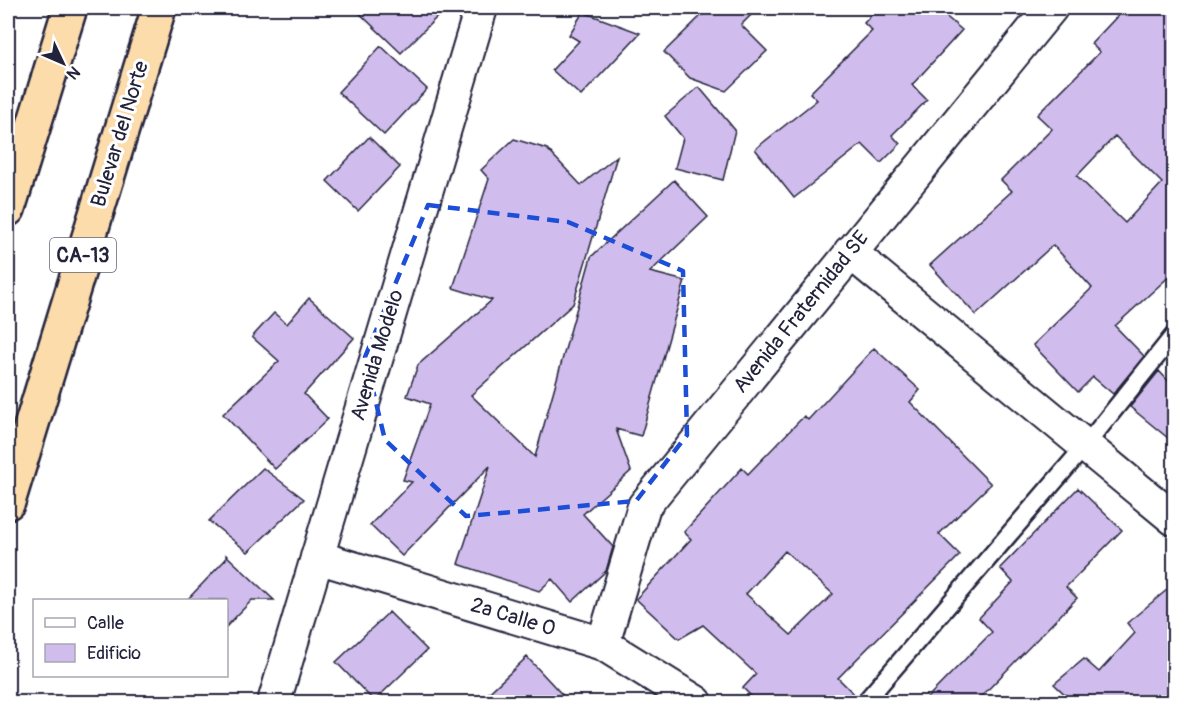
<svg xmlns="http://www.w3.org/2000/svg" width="1182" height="710" viewBox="0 0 1182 710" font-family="Pangolin,sans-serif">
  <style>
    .building { fill: #d1bded; stroke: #22223b; stroke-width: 1.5; fill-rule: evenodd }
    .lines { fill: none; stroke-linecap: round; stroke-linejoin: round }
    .lane-casing { stroke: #22223b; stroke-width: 21 }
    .street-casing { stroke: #22223b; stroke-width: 36 }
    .highway-casing { stroke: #22223b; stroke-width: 38 }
    .lane { stroke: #fff; stroke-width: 16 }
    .street { stroke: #fff; stroke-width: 32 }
    .highway { stroke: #fddcac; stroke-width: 33 }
    .marked { fill: none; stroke: #1d4ed8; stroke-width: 4.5; stroke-dasharray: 12 8; stroke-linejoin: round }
    .labels { text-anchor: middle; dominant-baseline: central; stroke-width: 6; stroke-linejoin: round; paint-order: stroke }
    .shield { fill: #fff; stroke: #646476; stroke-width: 1.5 }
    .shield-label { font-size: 20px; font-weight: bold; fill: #22223b }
    .street-label { font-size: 21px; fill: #22223b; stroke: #fff }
  </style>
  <rect width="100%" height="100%" fill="#fff"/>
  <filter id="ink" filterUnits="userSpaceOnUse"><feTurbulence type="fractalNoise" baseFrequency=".0167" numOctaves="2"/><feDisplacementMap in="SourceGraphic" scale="12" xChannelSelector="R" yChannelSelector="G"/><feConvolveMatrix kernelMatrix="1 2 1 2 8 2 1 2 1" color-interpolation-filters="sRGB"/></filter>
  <g filter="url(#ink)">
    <!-- building -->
    <path class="building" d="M354,8H446L401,53Z
      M709,8H758L741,25L767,51L726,91L690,78L664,52Z
      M878,8H936L962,30L912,85L927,100L892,135L900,144L881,163L862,144L794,198L755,149L817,100L810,93L872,31L864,23Z
      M1125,8H1174V272L1115,326L1144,356L1113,394L1093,377L1078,392L1033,345L1092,288L1053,245L976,315L930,265L1012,191L1001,180L1052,129L1037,115L1100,52L1091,44ZM1115,136L1162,183L1125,223L1077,176Z
      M583,12L640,33L581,96L552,70L579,41L569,35Z
      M381,46L427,89L384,135L338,92Z
      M699,87L735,130L723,180L675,168L683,138L665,116Z
      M369,137L400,167L358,211L327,181Z
      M514,139L547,149L581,185L617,156L573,304L471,395L535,457L591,257L674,180L708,217L650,272L685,281L641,436L616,429L631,471L583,514L613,547L606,571L572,602L552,579L539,591L458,564L490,466L402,556L370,525L412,482L403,480L430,404L407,396L418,365L492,300L453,288L489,179L481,170Z
      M309,298L354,338L304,394L328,419L275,469L223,414L279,361L252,337L274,313L287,324Z
      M874,348L920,390L910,402L991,484L939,534L960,555L838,678L856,696L855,702H757L743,688L756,674L703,625L679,639L636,599L691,539L684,532L742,468L748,474L804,416L808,420ZM785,551L833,594L791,635L746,594Z
      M1159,371L1174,387V443L1130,407Z
      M263,468L304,499L248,552L209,521Z
      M1078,488L1122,530L1066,587L1077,598L976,702H923L992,632L979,618L1013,582L1000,568Z
      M226,555L274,600H252L226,627V600H187L226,559Z
      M1174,584V702H1071L1072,701L1054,684L1084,659L1099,672L1135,633L1127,623Z
      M389,612L427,650L374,701L336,662Z
      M527,657L569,702H479Z"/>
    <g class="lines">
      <defs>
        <path id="lane" d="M865,702L1085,446L1174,335"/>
        <path id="street" d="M850,252L1174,519
          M317,557L603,644L696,702
          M603,644L644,506L1051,8
          M274,702L481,8"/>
        <path id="highway" d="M8,209L70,8
          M8,502L159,8"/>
      </defs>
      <!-- lane casing -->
      <use href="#lane" class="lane-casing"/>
      <!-- street casing -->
      <use href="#street" class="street-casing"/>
      <!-- highway casing -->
      <use href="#highway" class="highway-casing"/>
      <!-- lane -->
      <use href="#lane" class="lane"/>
      <!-- street -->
      <use href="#street" class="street"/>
      <!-- highway -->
      <use href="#highway" class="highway"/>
    </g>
  </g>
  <!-- marked area -->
  <path class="marked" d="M428,205L568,222L683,271L687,435L636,501L466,516L385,440L365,357Z"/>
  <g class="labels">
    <!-- shield labels -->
    <rect class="shield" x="50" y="238" width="66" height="34" rx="4.5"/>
    <g class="shield-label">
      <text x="83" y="255">CA-13</text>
    </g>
    <!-- street labels -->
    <g class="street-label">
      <text transform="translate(120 134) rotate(-73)">Bulevar del Norte</text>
      <text transform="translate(801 312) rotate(-51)">Avenida Fraternidad SE</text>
      <text transform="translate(377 355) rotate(-73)">Avenida Modelo</text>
      <text transform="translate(513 617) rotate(17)">2a Calle O</text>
    </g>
  </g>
  <!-- margin -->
  <rect width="1182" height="710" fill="none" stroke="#fff" stroke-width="30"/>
  <rect x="15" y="15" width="1152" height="680" fill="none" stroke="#22223b" stroke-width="2" filter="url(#ink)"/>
  <!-- legend -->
  <rect x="33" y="599" width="195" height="78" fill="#ffffff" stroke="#a7a7b1" stroke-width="1.5"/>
  <rect x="45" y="618" width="30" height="9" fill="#ffffff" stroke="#a7a7b1" stroke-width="1.5"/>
  <text x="87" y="629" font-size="18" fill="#22223b">Calle</text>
  <rect x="45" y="644" width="30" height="18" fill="#d1bded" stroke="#a7a7b1" stroke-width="1.5"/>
  <text x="87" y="659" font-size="18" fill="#22223b">Edificio</text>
  <!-- north arrow -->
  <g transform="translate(63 63) rotate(134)" stroke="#ffffff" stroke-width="4.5" paint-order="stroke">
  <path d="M0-4.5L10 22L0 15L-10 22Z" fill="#22223b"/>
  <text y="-9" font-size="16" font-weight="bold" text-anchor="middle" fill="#22223b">N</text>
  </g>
</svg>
